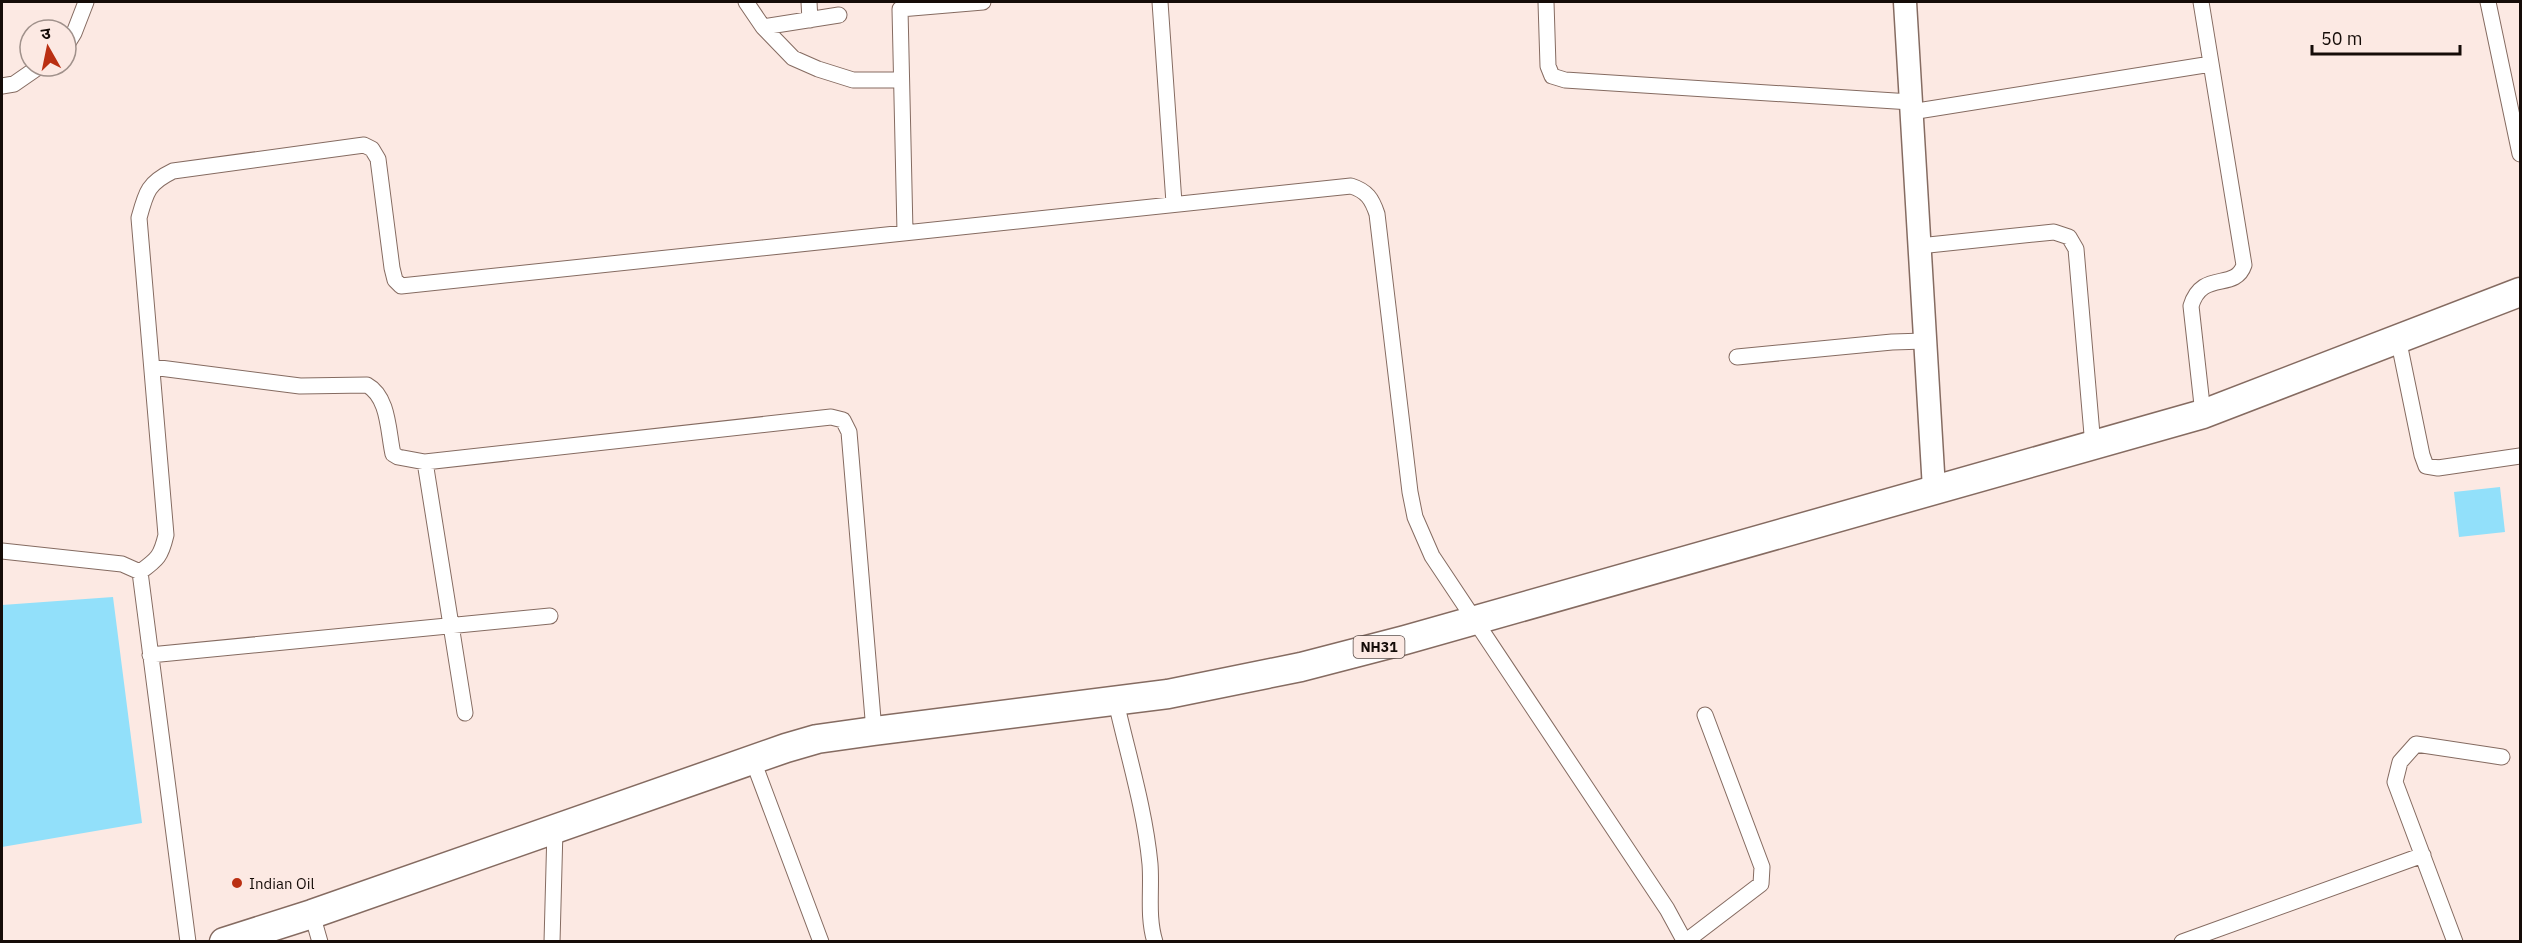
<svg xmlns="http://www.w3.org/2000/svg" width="2522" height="943" viewBox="0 0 2522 943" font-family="'IBM Plex Sans','Noto Sans Devanagari',sans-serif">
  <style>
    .water { fill: #92e0fa }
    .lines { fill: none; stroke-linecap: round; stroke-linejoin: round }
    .street-casing { stroke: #856b61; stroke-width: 17 }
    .secondary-casing { stroke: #856b61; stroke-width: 25 }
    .highway-casing { stroke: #856b61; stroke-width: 31 }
    .street { stroke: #fff; stroke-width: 15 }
    .secondary { stroke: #fff; stroke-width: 22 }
    .highway { stroke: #fff; stroke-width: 28 }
    .poi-dot { fill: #ba2f12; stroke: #fce9e3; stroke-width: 2 }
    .labels { text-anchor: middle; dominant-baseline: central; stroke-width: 6; stroke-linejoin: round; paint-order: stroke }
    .shield { fill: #fce9e3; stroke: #5a4e4a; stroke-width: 1.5 }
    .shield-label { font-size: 14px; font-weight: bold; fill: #150c08 }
    .poi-label { font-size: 15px; fill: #150c08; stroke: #fce9e3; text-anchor: start }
  </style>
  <rect width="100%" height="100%" fill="#fce9e3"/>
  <!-- water -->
  <path class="water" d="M2500,487L2505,532L2459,537L2454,492Z
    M113,597L142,823L2,847V605Z"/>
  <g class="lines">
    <defs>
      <path id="street" d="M746,2L763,27L793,58L818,69L853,80H900
        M809,2L810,20
        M1160,2L1174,203
        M1546,2L1548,66L1552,76L1565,80L1911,102
        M2201,2L2244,265C2235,292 2202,269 2191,306L2203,414
        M2488,2L2520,154
        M763,27L839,15
        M66,46L74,33L86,2
        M2,86L14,84L40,66
        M1911,112L2211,64
        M905,232L900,9L983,2
        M1919,246L2054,232L2069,237L2076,249L2093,446
        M2398,338L2422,455L2426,466L2438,468L2520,456
        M1737,357L1892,342L1925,341
        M152,367L300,386L367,385C389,397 388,432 393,454L398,457L425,462L831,417L843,420L849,432L874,731
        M425,462L465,713
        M2,551L122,564L140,572L188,942
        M140,572C158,559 161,556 166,535L139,218C146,192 148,183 173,171L364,145L372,149L378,159L392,268L395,280L401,286L1351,186C1367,191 1372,199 1377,214L1410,492L1415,517L1432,556L1667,909L1685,942
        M150,655L550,616
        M1116,702C1128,755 1145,810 1150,864C1152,890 1147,916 1155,942
        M752,758L821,942
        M312,914L320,942
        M552,942L555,829
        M1685,942L1761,884L1762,867L1705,715
        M2182,942L2423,855
        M2455,942L2395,782L2400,762L2416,744L2502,757"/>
      <path id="secondary" d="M1905,2L1934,489"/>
      <path id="highway" d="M224,942L312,914L786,748L817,739L874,731L1168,694L1301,667L1405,640L2203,414L2520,292"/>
    </defs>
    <!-- street casing -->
    <use href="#street" class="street-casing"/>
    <!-- secondary casing -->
    <use href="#secondary" class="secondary-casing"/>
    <!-- highway casing -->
    <use href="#highway" class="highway-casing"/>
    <!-- street -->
    <use href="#street" class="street"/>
    <!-- secondary -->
    <use href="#secondary" class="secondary"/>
    <!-- highway -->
    <use href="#highway" class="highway"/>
  </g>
  <!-- markers -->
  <circle class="poi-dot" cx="237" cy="883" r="6"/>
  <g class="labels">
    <!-- shield labels -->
    <rect class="shield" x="1353.5" y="636" width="51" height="22" rx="4.5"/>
    <g class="shield-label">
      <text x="1379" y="647">NH31</text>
    </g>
    <!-- poi labels -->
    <g class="poi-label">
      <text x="249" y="883">Indian Oil</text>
    </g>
  </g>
  <!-- border -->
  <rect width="2522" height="943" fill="none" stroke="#150c08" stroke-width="6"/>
  <!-- north arrow -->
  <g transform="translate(48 48) rotate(351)"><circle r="28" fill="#fce9e3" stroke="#a0918b" stroke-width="1.5"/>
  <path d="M0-4.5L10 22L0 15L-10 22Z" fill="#ba2f12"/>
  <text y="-9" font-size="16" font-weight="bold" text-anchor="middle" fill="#150c08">उ</text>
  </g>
  <!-- scale -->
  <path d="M2312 45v9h148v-9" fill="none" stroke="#150c08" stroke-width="3"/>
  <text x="2321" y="45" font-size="18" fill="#150c08" stroke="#fce9e3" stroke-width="4.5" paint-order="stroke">50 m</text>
</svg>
